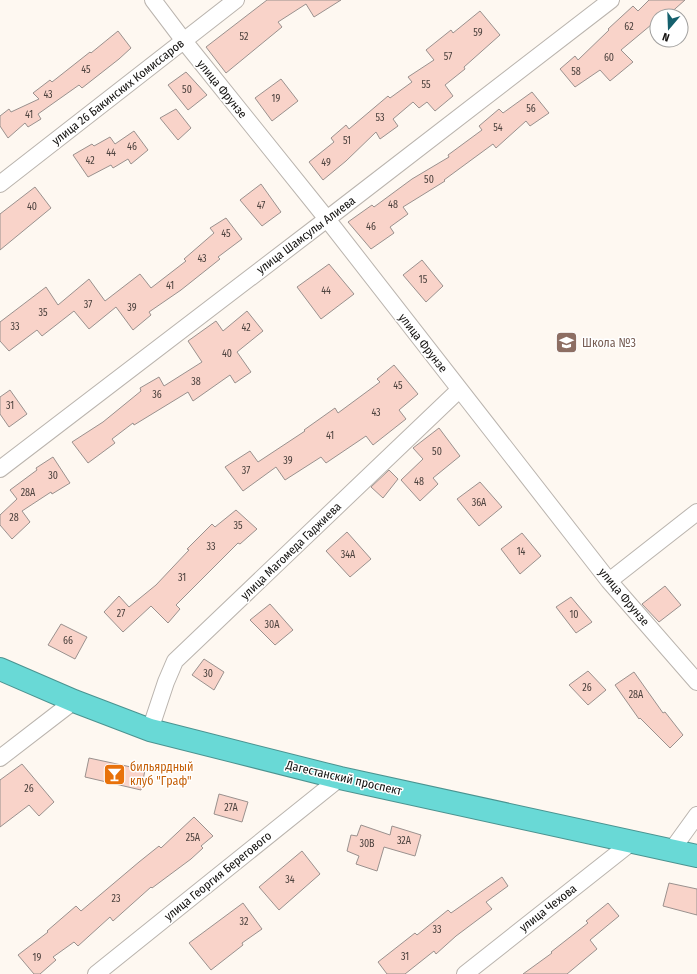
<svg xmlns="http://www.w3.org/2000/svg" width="697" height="974" viewBox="0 0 697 974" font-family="'Fira Sans Condensed',sans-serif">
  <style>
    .building { fill: #f9d3c9; stroke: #9a918e }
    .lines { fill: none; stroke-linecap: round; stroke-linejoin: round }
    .street-casing { stroke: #bab4ae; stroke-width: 18 }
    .highway-casing { stroke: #4b9390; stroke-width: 24 }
    .street { stroke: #fff; stroke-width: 16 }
    .highway { stroke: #69d9d6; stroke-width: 22 }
    .labels { text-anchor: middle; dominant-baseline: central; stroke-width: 3; stroke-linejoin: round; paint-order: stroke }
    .number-label { font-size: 10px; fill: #4c423e }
    .street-label { font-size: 12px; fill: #13110f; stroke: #fff }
    .education-label { font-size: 12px; fill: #785e54; stroke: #fff; text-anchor: start }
    .food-label { font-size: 12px; fill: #c56008; stroke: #fff; text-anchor: start }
  </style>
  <rect width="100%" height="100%" fill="#fef8f1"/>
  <!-- building -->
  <path class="building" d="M267,0H341L314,17L306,4L278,22L282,27L226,73L206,47Z
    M649,0H685L667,16H657V20L621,50L633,62L610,81L600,70L575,87L560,69L575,56L578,60L609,30L608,29L633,6L638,11Z
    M480,11L500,35L464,67L465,69L445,85L453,96L435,111L427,102L419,108L413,102L393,119L398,126L380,139L376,132L346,161L323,180L309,162L334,142L331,138L346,125L349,129L388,96L390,98L412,82L408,77L434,60L426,50L451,30L453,33Z
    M118,31L131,48L119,59L82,88L79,85L38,114L41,119L28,127L25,123L8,138L0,126V116L9,109L11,112L39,99L33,93L50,80L52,82L90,52L91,53Z
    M186,72L207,95L188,110L168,85Z
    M281,79L298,101L272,121L255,98Z
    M532,92L549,113L530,126L526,121L496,148L493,144L444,180L445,181L403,207L408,214L390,227L394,233L371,249L348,222L372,205L374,207L412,179L449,157L448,155L482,130L479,126L499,109L503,113Z
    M176,109L191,128L178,140L160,118Z
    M134,131L148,150L131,164L128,159L113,168L111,165L88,177L73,155L92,144L94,146L110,137L115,144Z
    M261,184L281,212L262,226L240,200Z
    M35,187L51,208L0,250V214Z
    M226,218L242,239L218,257L220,259L181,290L149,312L151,315L133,330L116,307L89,329L74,311L42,336L37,330L9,351L0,341V322L46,287L58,305L89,279L105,301L140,274L151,288L186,261L184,259L214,233L210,228Z
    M422,260L443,286L426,302L403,275Z
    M329,264L354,294L321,319L297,287Z
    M247,311L263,331L237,352L251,372L235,383L230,375L193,401L188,392L134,425L133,423L112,439L115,443L88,463L72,442L103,422L141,391L140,388L159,377L164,386L202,362L188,341L216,321L223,331Z
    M394,365L418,394L399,410L406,419L373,445L366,436L326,463L321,457L285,480L276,467L243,491L225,467L250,451L258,462L305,431L304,430L335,408L338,413L380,382L377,379Z
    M10,390L27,414L9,427L0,414V397Z
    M439,428L460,456L433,478L438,484L420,501L401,480L423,459L413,448Z
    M53,457L70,483L52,494L51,492L22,511L30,522L12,539L0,525V515L17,499L10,490L37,470L36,468Z
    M389,470L398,479L383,498L371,487Z
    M480,482L502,507L479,526L457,499Z
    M236,510L257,529L240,544L238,543L176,605L180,609L168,623L151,606L123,632L104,612L119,596L129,607L156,585L189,550L187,549L212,524L215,527Z
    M347,532L371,559L350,577L326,551Z
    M522,533L541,556L520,574L501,549Z
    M665,586L681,605L659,622L642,604Z
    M571,597L592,622L576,633L556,607Z
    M270,604L293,630L275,645L250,620Z
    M61,624L87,637L75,659L48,645Z
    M204,659L224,672L214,690L192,675Z
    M588,671L606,690L588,705L569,685Z
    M634,672L663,713L665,712L683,735L670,748L640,718L639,719L615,685Z
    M89,758L145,770L141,790L85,777Z
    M22,764L54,802L39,816L29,805L0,827V780Z
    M219,794L248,802L242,822L214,814Z
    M194,817L213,836L201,846L203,848L191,859L152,888L151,887L113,921L110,917L78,946L74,942L53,957L56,960L40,974H34L18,955L48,932L47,931L76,906L81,911L139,862L159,846L161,848Z
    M361,825L390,835L392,826L421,835L415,856L384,847L377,871L356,864L359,856L347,851L351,835L357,836Z
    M302,851L320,874L279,910L259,887Z
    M502,877L508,886L486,902L492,909L456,936L436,954L434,951L405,974H387L378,962L415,933L417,935L448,910L451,913Z
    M669,883L697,889V915L663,906Z
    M243,903L262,929L242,943L243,945L211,970L189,943Z
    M608,903L619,916L590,940L597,949L567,974H523L552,953L551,952L588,923L586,921Z"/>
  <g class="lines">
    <defs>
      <path id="street" d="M153,0L184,41L327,219L609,581L697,682
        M0,184L236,0
        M0,469L327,219L611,0
        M609,581L697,512
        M150,730L166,682L175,661L459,390
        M0,758L74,701
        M671,851L697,815
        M96,974L340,778
        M465,974L632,842"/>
      <path id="highway" d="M0,669L74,701L150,730L340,778L697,856"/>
    </defs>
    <!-- street casing -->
    <use href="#street" class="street-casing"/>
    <!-- highway casing -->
    <use href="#highway" class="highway-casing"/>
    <!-- street -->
    <use href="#street" class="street"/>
    <!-- highway -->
    <use href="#highway" class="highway"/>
  </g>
  <!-- icons -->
  <defs>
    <symbol id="school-square" viewBox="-11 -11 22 22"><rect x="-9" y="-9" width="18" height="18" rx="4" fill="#8d6e63" stroke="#fff"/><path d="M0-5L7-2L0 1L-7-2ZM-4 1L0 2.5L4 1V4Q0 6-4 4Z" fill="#fff"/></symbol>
    <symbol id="bar-square" viewBox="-11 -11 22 22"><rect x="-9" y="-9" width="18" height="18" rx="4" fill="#e8710a" stroke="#fff"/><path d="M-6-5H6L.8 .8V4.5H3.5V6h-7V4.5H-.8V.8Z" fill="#fff"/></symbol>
  </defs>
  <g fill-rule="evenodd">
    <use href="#school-square" x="554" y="330" width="25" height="25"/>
    <use href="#bar-square" x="102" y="762" width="25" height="25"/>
  </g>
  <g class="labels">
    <!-- number labels -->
    <g class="number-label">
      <text x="629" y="27">62</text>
      <text x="478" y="33">59</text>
      <text x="244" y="37">52</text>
      <text x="448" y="57">57</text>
      <text x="609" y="58">60</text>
      <text x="86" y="70">45</text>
      <text x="576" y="72">58</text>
      <text x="426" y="85">55</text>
      <text x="187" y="90">50</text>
      <text x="48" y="95">43</text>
      <text x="276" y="99">19</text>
      <text x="531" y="109">56</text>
      <text x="29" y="115">41</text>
      <text x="380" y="118">53</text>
      <text x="498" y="128">54</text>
      <text x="347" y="141">51</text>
      <text x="132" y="147">46</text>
      <text x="111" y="153">44</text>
      <text x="90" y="161">42</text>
      <text x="326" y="163">49</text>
      <text x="429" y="180">50</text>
      <text x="393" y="205">48</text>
      <text x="261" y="206">47</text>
      <text x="32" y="207">40</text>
      <text x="371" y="227">46</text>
      <text x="226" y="234">45</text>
      <text x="202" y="259">43</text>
      <text x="423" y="280">15</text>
      <text x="170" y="286">41</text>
      <text x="326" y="291">44</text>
      <text x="88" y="305">37</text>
      <text x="132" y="308">39</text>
      <text x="43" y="313">35</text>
      <text x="15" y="327">33</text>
      <text x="246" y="328">42</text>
      <text x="227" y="354">40</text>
      <text x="196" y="382">38</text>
      <text x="398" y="386">45</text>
      <text x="157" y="395">36</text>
      <text x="10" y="406">31</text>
      <text x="376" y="413">43</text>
      <text x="330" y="436">41</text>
      <text x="437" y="452">50</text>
      <text x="288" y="461">39</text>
      <text x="246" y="471">37</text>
      <text x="53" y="476">30</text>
      <text x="419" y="482">48</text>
      <text x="28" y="493">28А</text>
      <text x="479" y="503">36А</text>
      <text x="14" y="518">28</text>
      <text x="238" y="526">35</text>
      <text x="211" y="547">33</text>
      <text x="521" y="552">14</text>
      <text x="348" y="555">34А</text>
      <text x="182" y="578">31</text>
      <text x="121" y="614">27</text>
      <text x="574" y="615">10</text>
      <text x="272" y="625">30А</text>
      <text x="68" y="641">66</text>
      <text x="208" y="674">30</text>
      <text x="587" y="688">26</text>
      <text x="636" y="695">28А</text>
      <text x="29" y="789">26</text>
      <text x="231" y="808">27А</text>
      <text x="193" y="838">25А</text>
      <text x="404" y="841">32А</text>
      <text x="367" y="844">30В</text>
      <text x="290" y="880">34</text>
      <text x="116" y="899">23</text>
      <text x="244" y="922">32</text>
      <text x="437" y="930">33</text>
      <text x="405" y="957">31</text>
      <text x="37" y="958">19</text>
    </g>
    <!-- street labels -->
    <g class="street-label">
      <text transform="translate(222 89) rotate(51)">улица Фрунзе</text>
      <text transform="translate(118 92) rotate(-38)">улица 26 Бакинских Комиссаров</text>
      <text transform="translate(306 235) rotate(-37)">улица Шамсулы Алиева</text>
      <text transform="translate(423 343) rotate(52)">улица Фрунзе</text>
      <text transform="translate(291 551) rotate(-44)">улица Магомеда Гаджиева</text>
      <text transform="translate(624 597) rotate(50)">улица Фрунзе</text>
      <text transform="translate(344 778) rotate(13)">Дагестанский проспект</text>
      <text transform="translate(218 876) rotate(-39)">улица Георгия Берегового</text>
      <text transform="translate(548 908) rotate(-38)">улица Чехова</text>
    </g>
    <!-- education labels -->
    <g class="education-label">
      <text x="582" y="343">Школа №3</text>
    </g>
    <!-- food labels -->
    <g class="food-label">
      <text x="130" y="767">бильярдный<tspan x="130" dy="14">клуб "Граф"</tspan></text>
    </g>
  </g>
  <!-- north arrow -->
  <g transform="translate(669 28) rotate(199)"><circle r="19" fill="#ffffff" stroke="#a1a09f"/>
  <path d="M0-3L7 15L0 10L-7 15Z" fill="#15606d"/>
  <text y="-6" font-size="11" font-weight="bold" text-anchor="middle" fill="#13110f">N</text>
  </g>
</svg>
